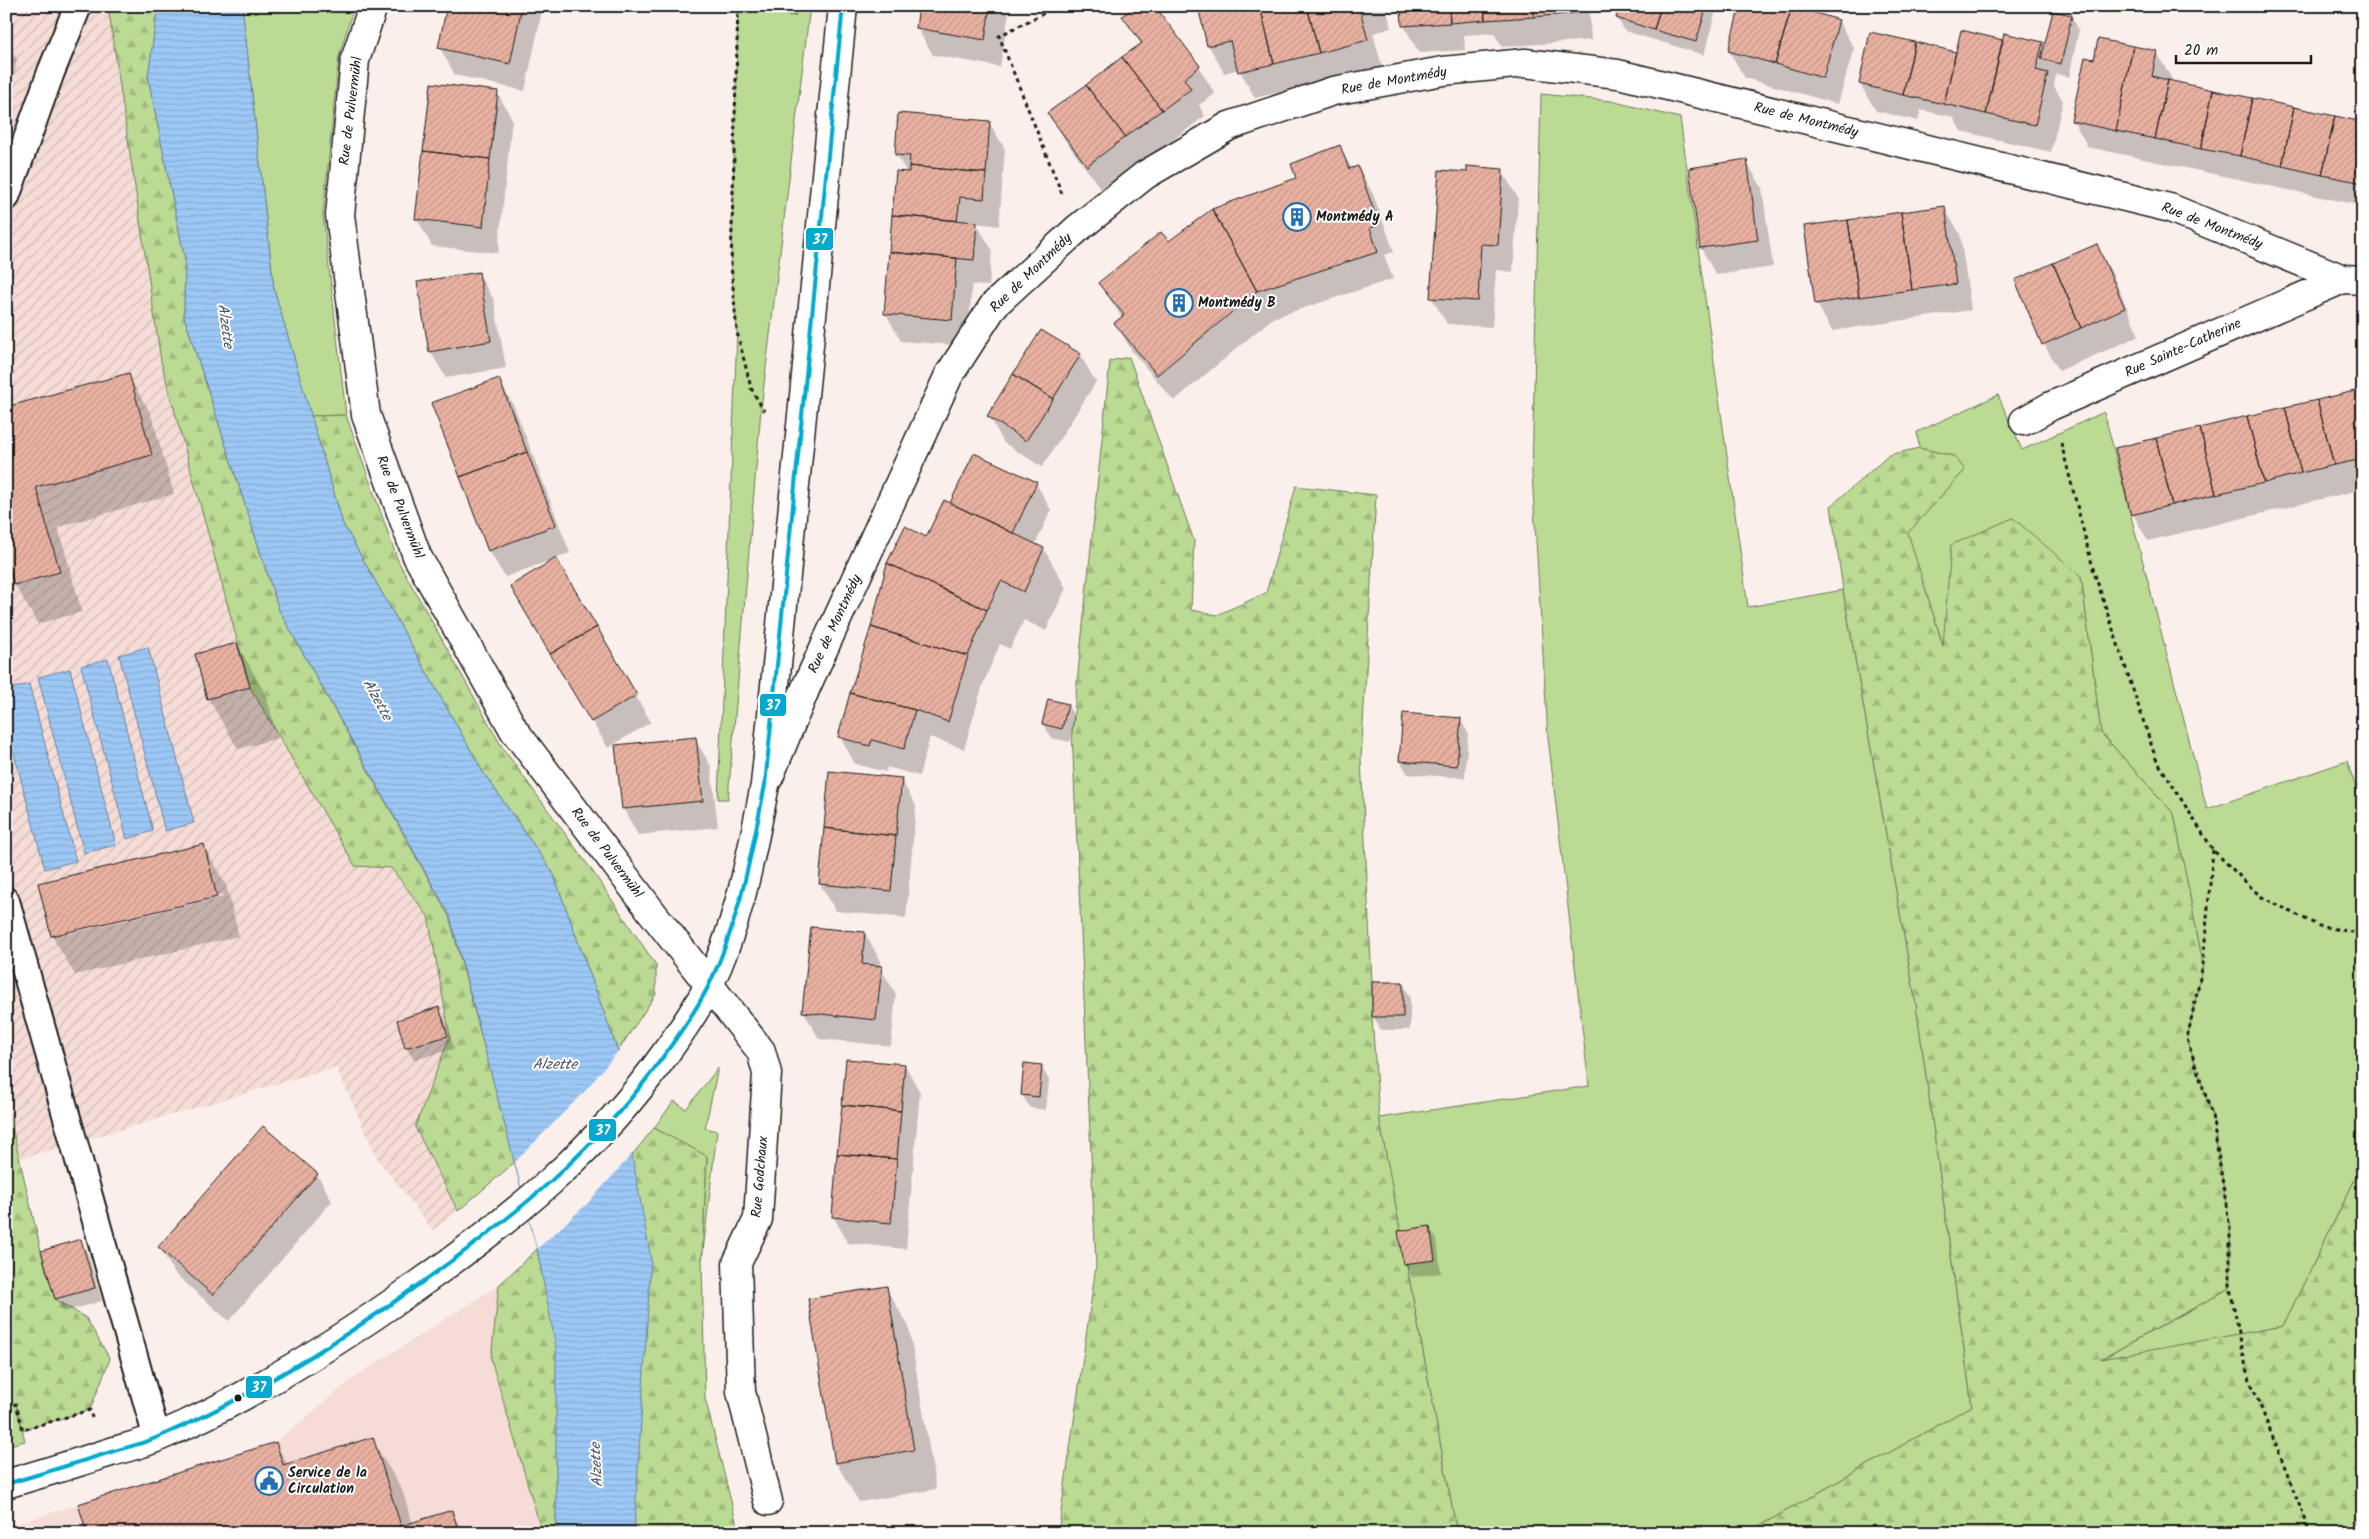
<svg xmlns="http://www.w3.org/2000/svg" width="2369" height="1539" viewBox="0 0 2369 1539" font-family="Kalam,sans-serif">
  <style>
    .built { fill: #f6dcd6 }
    .industrial { fill: url(#industrial-furrows) }
    .green { fill: #bbda93; stroke: #6c7b58 }
    .forest { fill: url(#forest-firs); stroke: #6c7b58 }
    .water { fill: url(#water-rules); stroke: #69839f }
    .pier { fill: #fbefec }
    .shadow { fill: #0003; fill-rule: evenodd }
    .building { fill: url(#building-hatch); stroke: #1c1c1c }
    .lines { fill: none; stroke-linecap: round; stroke-linejoin: round }
    .lane-casing { stroke: #1c1c1c; stroke-width: 30 }
    .street-casing { stroke: #1c1c1c; stroke-width: 31 }
    .secondary-casing { stroke: #1c1c1c; stroke-width: 31 }
    .path { stroke: #1c1c1c; stroke-width: 3; stroke-dasharray: 4 4; stroke-linecap: butt }
    .lane { stroke: #fff; stroke-width: 26 }
    .street { stroke: #fff; stroke-width: 28 }
    .secondary { stroke: #fff; stroke-width: 28 }
    .bus-1-casing { stroke: #fff; stroke-width: 8 }
    .bus-1 { stroke: #00a9ce; stroke-width: 4 }
    .bus-dot { fill: #1c1c1c; stroke: #fff; stroke-width: 2 }
    .labels { text-anchor: middle; dominant-baseline: central; stroke-width: 4; stroke-linejoin: round; paint-order: stroke }
    .street-label { font-size: 14px; fill: #1c1c1c; stroke: #fff }
    .poi-label { font-size: 14px; font-weight: bold; fill: #1c1c1c; stroke: #fff; text-anchor: start }
    .water-label { font-size: 15px; font-style: italic; fill: #495868; stroke: #fff }
    .line-badge { stroke: #fff; stroke-width: 2 }
    .badge-label { font-size: 14px; text-anchor: middle; font-weight: bold; fill: #fff }
  </style>
  <defs>
    <pattern id="industrial-furrows" width="10" height="10" patternUnits="userSpaceOnUse" patternTransform="scale(1.25)"><rect width="10" height="10" fill="#f6dcd6"/><path d="M-1 1l2-2M0 10L10 0M9 11l2-2" fill="none" stroke="#d2bcb7"/></pattern>
    <pattern id="forest-firs" width="22" height="20" patternUnits="userSpaceOnUse" patternTransform="scale(1.25)"><rect width="22" height="20" fill="#bbda93"/><path d="M5 1l3.5 6h-7zM16 11l3.5 6h-7z" fill="#a0ba7e"/></pattern>
    <pattern id="water-rules" width="6" height="5" patternUnits="userSpaceOnUse" patternTransform="scale(1.25)"><rect width="6" height="5" fill="#9cc8f6"/><path d="M0 2.5h6" fill="none" stroke="#86abd2"/></pattern>
    <pattern id="building-hatch" width="6" height="6" patternUnits="userSpaceOnUse" patternTransform="scale(1.25)"><rect width="6" height="6" fill="#e9b1a1"/><path d="M-1 1l2-2M0 6l6-6M5 7l2-2" fill="none" stroke="#c7988a"/></pattern>
  </defs>
  <rect width="100%" height="100%" fill="#fbefec"/>
  <filter id="ink" filterUnits="userSpaceOnUse"><feTurbulence type="fractalNoise" baseFrequency=".02" numOctaves="2"/><feDisplacementMap in="SourceGraphic" scale="10" xChannelSelector="R" yChannelSelector="G"/><feConvolveMatrix kernelMatrix="1 2 1 2 8 2 1 2 1" color-interpolation-filters="sRGB"/></filter>
  <g filter="url(#ink)">
    <!-- built -->
    <path class="built" d="M499,1285L491,1360L542,1533H6V1527L276,1442L357,1375Z"/>
    <!-- industrial -->
    <path class="industrial" d="M6,6H108L161,361L250,687L428,916L450,1036L415,1127L458,1211L433,1230L378,1160L336,1067L20,1159L6,1101Z"/>
    <!-- green -->
    <path class="green" d="M244,6H354L339,56L323,215L346,415L311,416L274,289L243,14Z
      M797,6H810L761,409L728,799H718L737,332L731,265L738,8L795,16Z
      M1541,94L1611,101L1680,118L1748,607L1843,590L1916,1004L1972,1406L1747,1533H1457L1379,1118L1589,1086L1548,737L1532,474Z
      M1998,395L2022,450L2104,412L2207,809L2347,761L2363,808V1163L2283,1326L2100,1360L2230,1288V1229L2212,1115L2187,1039L2203,964L2174,814L2101,733L2081,576L1944,648L1907,533L1965,470L1954,456L1919,448L1917,432Z
      M718,1068L705,1128L717,1131L702,1260L707,1157L654,1128L674,1101L686,1109Z
      M16,1404L25,1441L6,1446V1407Z"/>
    <!-- forest -->
    <path class="forest" d="M108,6H158L148,77L185,260L184,316L279,610L449,916L515,1162L458,1211L415,1127L450,1036L428,916L391,868L355,866L250,687L161,361Z
      M738,6H797L795,16L738,8Z
      M1129,357L1194,541L1191,610L1217,615L1266,593L1296,486L1376,495L1361,759L1372,982V1017L1379,1117L1457,1533H1058L1096,1266L1072,732L1110,361Z
      M346,415L398,561L502,747L593,872L656,965V994L618,1051L553,873L483,772L343,524L311,416Z
      M1919,448L1954,456L1965,470L1908,533L1943,646L1951,545L2013,518L2081,576L2101,733L2174,814L2203,964L2187,1039L2212,1115L2230,1229V1288L2101,1359L2283,1326L2363,1163V1533H1747L1972,1406L1916,1004L1843,590L1831,506L1889,455Z
      M6,1101L41,1251L55,1299L86,1318L110,1359L90,1410L23,1430L16,1404L6,1407Z
      M654,1128L707,1156L702,1260L705,1398L739,1533H634L632,1155Z
      M537,1249L557,1347L556,1518L558,1533H542L491,1359L499,1285Z"/>
    <!-- water -->
    <path class="water" d="M158,6H244L243,14L274,289L343,524L483,772L553,873L618,1051L632,1155L651,1259L634,1533H558L556,1518V1347L537,1249L450,916L279,610L184,316L185,260L148,77Z
      M148,647L194,823L165,831L119,655Z
      M108,659L153,831L127,839L81,666Z
      M70,669L116,845L84,853L38,677Z
      M29,684L76,861L45,869L6,724V690Z"/>
    <!-- pier -->
    <path class="pier" d="M618,1051L621,1059L634,1152L587,1204L537,1249L515,1162L586,1090Z"/>
    <!-- shadow -->
    <path class="shadow" d="M449,6H539L542,11L525,91L455,75L440,48Z
      M921,6H1010L1000,67L933,55L917,28Z
      M1153,6L1199,67L1215,94L1199,105L1205,116L1103,192L1065,140L1049,113L1141,45L1124,16Z
      M1199,6H1386L1391,28L1373,33L1382,67L1255,98L1239,69L1224,73L1209,46Z
      M1402,6H1589L1591,40L1502,47L1494,33L1464,35L1465,50L1419,53L1404,26Z
      M1620,6H1717V7L1704,55L1625,31L1617,18Z
      M2072,17L2079,30L2069,77L2056,74L2054,86L2063,101L2051,152L1961,131L1953,117L1921,110L1918,121L1876,111L1860,84L1957,53L2004,41L2042,43L2045,49Z
      M1838,21L1854,48L1838,104L1745,78L1729,51Z
      M6,40L17,60L6,111Z
      M2156,52L2172,79L2171,82L2363,123V206L2088,147L2073,120L2095,60Z
      M497,92L512,119L498,253L432,246L417,219Z
      M989,122L1005,149L999,226L976,223L992,250L989,286L972,285L967,346L901,341L886,314L907,173L896,154Z
      M1339,147L1352,169L1358,167L1373,194L1394,252L1384,255L1393,279L1273,318L1174,401L1131,350L1116,323L1122,318L1100,283L1169,243L1297,178Z
      M1746,161L1762,188L1773,267L1716,275L1701,248L1690,169Z
      M1502,171L1518,198L1513,272L1496,270L1492,327L1447,324L1431,297L1468,173Z
      M1944,207L1960,234L1971,310L1832,331L1817,304Z
      M2096,246L2112,273L2139,336L2059,371L2044,344Z
      M478,273L494,300L506,368L446,378L430,351Z
      M1080,355L1096,382L1042,467L1004,443L989,416Z
      M128,375L151,414L174,494L58,527L82,612L38,624L15,585L6,552V409Z
      M498,379L514,406L570,553L505,577L489,551L433,404Z
      M2363,390V489L2148,541L2133,514Z
      M1036,483L1051,510L1035,545L1044,549L1066,588L1046,631L1024,620L1010,649L1000,644L983,684L964,749L930,737L919,776L887,767L886,772L855,764L840,737L888,563L927,538L951,505Z
      M556,560L651,722L608,748L527,613Z
      M237,644L266,695L278,738L238,749L208,698Z
      M1068,705L1075,718L1070,742L1051,738L1043,724Z
      M1460,719L1468,733L1465,778L1408,774L1400,761Z
      M695,739L711,766L718,827L638,835L623,808Z
      M830,773L901,779L916,806L906,918L836,911L820,884Z
      M203,845L226,885L239,936L75,975L52,936L39,884ZM223,894V897L62,935V932Z
      M865,933L880,960V967L896,994L891,1046L819,1039L804,1012Z
      M1403,983L1410,997V1030H1381L1373,1016Z
      M439,1009L446,1022L454,1049L414,1060L406,1047Z
      M905,1065L920,1092L906,1249L848,1243L833,1216Z
      M1041,1066L1049,1080L1046,1110L1030,1108L1022,1095Z
      M317,1174L332,1201L229,1321L175,1274L160,1248Z
      M1429,1227L1437,1240L1441,1273L1412,1277L1404,1264Z
      M80,1241L88,1254L102,1301L64,1312L56,1299Z
      M886,1288L909,1327L936,1489L859,1502L836,1463L810,1300Z
      M372,1439L402,1490L413,1524L451,1511L464,1533H89L275,1443L288,1465Z"/>
    <!-- building -->
    <path class="building" d="M447,6H522L510,64L438,48Z
      M919,6H990L985,40L916,28Z
      M1135,6H1155L1200,66L1184,79L1191,89L1162,110L1122,57L1142,43L1122,16Z
      M1198,6H1260L1274,64L1238,72L1230,41L1207,46Z
      M1260,6H1307L1319,53L1274,64Z
      M1307,6H1359L1368,40L1319,53Z
      M1401,6H1449L1450,23L1402,26Z
      M1449,6H1484L1485,20L1450,23Z
      M1484,6H1534V17L1485,20Z
      M1534,6H1576L1577,13L1534,17Z
      M1619,6H1661L1654,30L1616,18Z
      M1661,6H1707L1696,42L1654,30Z
      M1740,6H1792L1775,64L1728,51Z
      M1792,6L1839,20L1823,78L1775,64Z
      M2053,11L2072,15L2061,64L2041,59Z
      M1961,30L2003,40L1986,114L1944,104Z
      M1870,32L1915,42L1903,95L1859,84Z
      M2004,33L2043,42L2036,70L2048,73L2035,125L1986,114Z
      M2098,39L2133,46L2116,131L2071,121L2085,57L2094,59Z
      M1915,42L1956,52L1944,104L1903,95Z
      M2133,46L2157,51L2152,76L2168,80L2155,139L2116,131Z
      M1122,57L1162,110L1125,137L1086,85Z
      M2168,80L2213,90L2201,149L2155,139Z
      M431,83L498,91L490,159L423,151Z
      M1086,85L1125,137L1087,166L1047,113Z
      M2213,90L2252,98L2240,156L2201,149Z
      M2252,98L2294,107L2282,166L2240,156Z
      M2294,107L2335,116L2322,175L2282,166Z
      M898,113L990,121L986,173L909,166L910,156L895,155Z
      M2335,116L2363,122V183L2322,175Z
      M1340,145L1349,169L1358,166L1379,225L1370,228L1378,252L1257,291L1212,209L1296,178L1291,164Z
      M423,151L490,159L483,227L415,219Z
      M1747,159L1758,240L1700,248L1689,168Z
      M909,166L986,173L984,199L960,197L957,221L892,215L896,171L909,172Z
      M1467,166L1503,169L1498,245L1481,244L1478,301L1430,298L1439,170L1467,172Z
      M1945,206L1956,284L1912,290L1901,212Z
      M1212,209L1257,291L1157,375L1114,323L1124,315L1098,283L1161,232L1169,241Z
      M1901,212L1912,290L1859,297L1848,220Z
      M892,215L977,222L974,260L889,252Z
      M1848,220L1859,297L1815,304L1804,226Z
      M2097,244L2125,308L2081,328L2053,263Z
      M889,252L957,258L952,320L884,314Z
      M2053,263L2081,328L2042,345L2015,280Z
      M479,272L491,341L429,352L417,282Z
      M1041,330L1081,354L1053,399L1013,374Z
      M129,373L152,455L36,487L60,572L14,585L6,557V407Z
      M1013,374L1053,399L1026,441L987,416Z
      M499,378L527,452L460,477L431,403Z
      M2363,389V459L2334,465L2317,400Z
      M2317,400L2334,465L2301,473L2285,407Z
      M2285,407L2301,473L2264,483L2247,416Z
      M2247,416L2264,483L2216,494L2200,428Z
      M2200,428L2216,494L2172,505L2156,438Z
      M2156,438L2172,505L2131,515L2115,448Z
      M527,452L556,525L488,551L460,477Z
      M974,453L1037,482L1013,533L950,503Z
      M944,500L1044,548L1024,592L1001,581L987,610L887,563L905,526L926,537Z
      M556,558L597,627L550,654L510,586Z
      M887,563L987,610L968,656L871,627Z
      M597,627L637,695L591,722L550,654Z
      M871,627L968,656L948,722L915,710L850,693Z
      M237,643L250,687L207,699L195,654Z
      M850,693L915,710L904,749L872,740L870,746L838,737Z
      M1048,699L1068,704L1062,729L1042,724Z
      M1403,713L1461,718L1457,766L1399,761Z
      M696,737L703,801L622,809L615,745Z
      M829,771L902,778L896,836L824,828Z
      M824,828L896,836L891,891L819,884Z
      M204,844L217,897L51,936L38,883Z
      M811,927L865,932L862,964L882,966L876,1020L802,1012Z
      M1372,982H1403V1017H1372Z
      M439,1007L448,1036L405,1048L397,1020Z
      M846,1059L905,1064L901,1111L842,1105Z
      M1024,1063L1042,1065L1039,1097L1021,1095Z
      M842,1105L901,1111L897,1159L837,1154Z
      M263,1126L318,1174L213,1295L158,1247Z
      M837,1154L897,1159L891,1223L832,1217Z
      M1430,1226L1435,1260L1403,1264L1398,1231Z
      M81,1239L95,1288L55,1299L41,1251Z
      M887,1286L914,1450L835,1463L808,1299Z
      M373,1437L401,1526L452,1510L459,1533H243L241,1528L225,1533H87L78,1504L276,1442L283,1465Z"/>
    <g class="lines">
      <defs>
        <path id="lane" d="M6,197L51,72L78,6
          M6,901L157,1438"/>
        <path id="street" d="M373,6L355,60L340,215L366,415L417,556L514,730L651,911L761,1051L767,1073L758,1219L737,1263L741,1392L768,1501
          M2024,421L2051,406L2343,279
          M769,777L807,685L949,375L994,305L1077,229L1145,175L1229,126L1333,91L1443,71L1525,63L1618,74L2170,208L2343,279L2363,280"/>
        <path id="secondary" d="M6,1484C41,1474 76,1463 111,1452C127,1447 143,1444 158,1437C250,1398 337,1343 418,1285C512,1219 598,1149 665,1054C681,1032 697,1009 709,985C740,921 751,854 765,785L843,6"/>
      </defs>
      <!-- lane casing -->
      <use href="#lane" class="lane-casing"/>
      <!-- street casing -->
      <use href="#street" class="street-casing"/>
      <!-- secondary casing -->
      <use href="#secondary" class="secondary-casing"/>
      <!-- path -->
      <path class="path" d="M738,6L731,265L737,332L751,388L764,411
        M1058,6L999,36L1062,194
        M2061,443L2094,572L2156,759L2213,850L2260,896L2319,926L2363,934
        M2213,850L2203,964L2187,1039L2212,1115L2230,1229V1288L2247,1372L2308,1527L2307,1533
        M6,1407L16,1404L23,1430L90,1410L92,1418"/>
      <!-- lane -->
      <use href="#lane" class="lane"/>
      <!-- street -->
      <use href="#street" class="street"/>
      <!-- secondary -->
      <use href="#secondary" class="secondary"/>
      <defs>
        <path id="bus-1" d="M6,1484C41,1474 76,1463 111,1452C127,1447 143,1444 158,1437C250,1398 337,1343 418,1285C512,1219 598,1149 665,1054C681,1032 697,1009 709,985C740,921 751,854 765,785L843,6"/>
      </defs>
      <!-- bus-1 casing -->
      <use href="#bus-1" class="bus-1-casing"/>
      <!-- bus-1 -->
      <use href="#bus-1" class="bus-1"/>
    </g>
  </g>
  <!-- icons -->
  <defs>
    <symbol id="building-ring" viewBox="-11 -11 22 22"><circle r="9.5" fill="#fff" stroke="#1f6fb2" stroke-width="1.5"/><path d="M-4-6H4V6H1V3H-1V6H-4ZM-2.5-4.3h1.7v1.8h-1.7ZM.8-4.3h1.7v1.8H.8ZM-2.5-1h1.7V.8h-1.7ZM.8-1h1.7V.8H.8Z" fill="#1f6fb2"/></symbol>
    <symbol id="civic-ring" viewBox="-11 -11 22 22"><circle r="9.5" fill="#fff" stroke="#1f6fb2" stroke-width="1.5"/><path d="M-.6-6.5H3V-4.5H.6V-3L4-1V1h2V6H-6V1h2V-1L-.6-3ZM-1.2 2.5V6h2.4V2.5Z" fill="#1f6fb2"/></symbol>
  </defs>
  <g fill-rule="evenodd">
    <use href="#building-ring" x="1281" y="201" width="32" height="32"/>
    <use href="#building-ring" x="1163" y="287" width="32" height="32"/>
    <use href="#civic-ring" x="253" y="1465" width="32" height="32"/>
  </g>
  <!-- markers -->
  <circle class="bus-dot" cx="238" cy="1398" r="4.5"/>
  <g class="labels">
    <!-- street labels -->
    <g class="street-label">
      <text transform="translate(1394 81) rotate(-10)">Rue de Montmédy</text>
      <text transform="translate(351 111) rotate(-83)">Rue de Pulvermühl</text>
      <text transform="translate(1806 120) rotate(14)">Rue de Montmédy</text>
      <text transform="translate(2212 226) rotate(21)">Rue de Montmédy</text>
      <text transform="translate(1031 273) rotate(-44)">Rue de Montmédy</text>
      <text transform="translate(2183 348) rotate(-24)">Rue Sainte-Catherine</text>
      <text transform="translate(400 507) rotate(69)">Rue de Pulvermühl</text>
      <text transform="translate(835 624) rotate(-65)">Rue de Montmédy</text>
      <text transform="translate(607 853) rotate(53)">Rue de Pulvermühl</text>
      <text transform="translate(760 1177) rotate(-85)">Rue Godchaux</text>
    </g>
    <!-- poi labels -->
    <g class="poi-label">
      <text x="1316" y="217">Montmédy A</text>
      <text x="1198" y="303">Montmédy B</text>
      <text x="288" y="1473">Service de la<tspan x="288" dy="16">Circulation</tspan></text>
    </g>
    <!-- water labels -->
    <g class="water-label">
      <text transform="translate(225 326) rotate(82)">Alzette</text>
      <text transform="translate(377 700) rotate(61)">Alzette</text>
      <text x="555" y="1065">Alzette</text>
      <text transform="translate(597 1465) rotate(-93)">Alzette</text>
    </g>
  </g>
  <g class="line-badge">
    <rect x="805" y="227" width="29" height="24" rx="5" fill="#00a9ce"/>
    <rect x="759" y="693" width="28" height="24" rx="5" fill="#00a9ce"/>
    <rect x="588" y="1118" width="29" height="24" rx="5" fill="#00a9ce"/>
    <rect x="245" y="1375" width="28" height="24" rx="5" fill="#00a9ce"/>
  </g>
  <g class="badge-label">
    <text x="820" y="244">37</text>
    <text x="773" y="710">37</text>
    <text x="603" y="1135">37</text>
    <text x="259" y="1392">37</text>
  </g>
  <!-- margin -->
  <rect width="2369" height="1539" fill="none" stroke="#fff" stroke-width="25"/>
  <rect x="12" y="12" width="2344" height="1514" fill="none" stroke="#1c1c1c" stroke-width="2" filter="url(#ink)"/>
  <!-- scale -->
  <path d="M2176 55v8h135v-8" fill="none" stroke="#1c1c1c" stroke-width="2.5"/>
  <text x="2184" y="55" font-size="15" fill="#1c1c1c" stroke="#ffffff" stroke-width="4" paint-order="stroke">20 m</text>
</svg>
